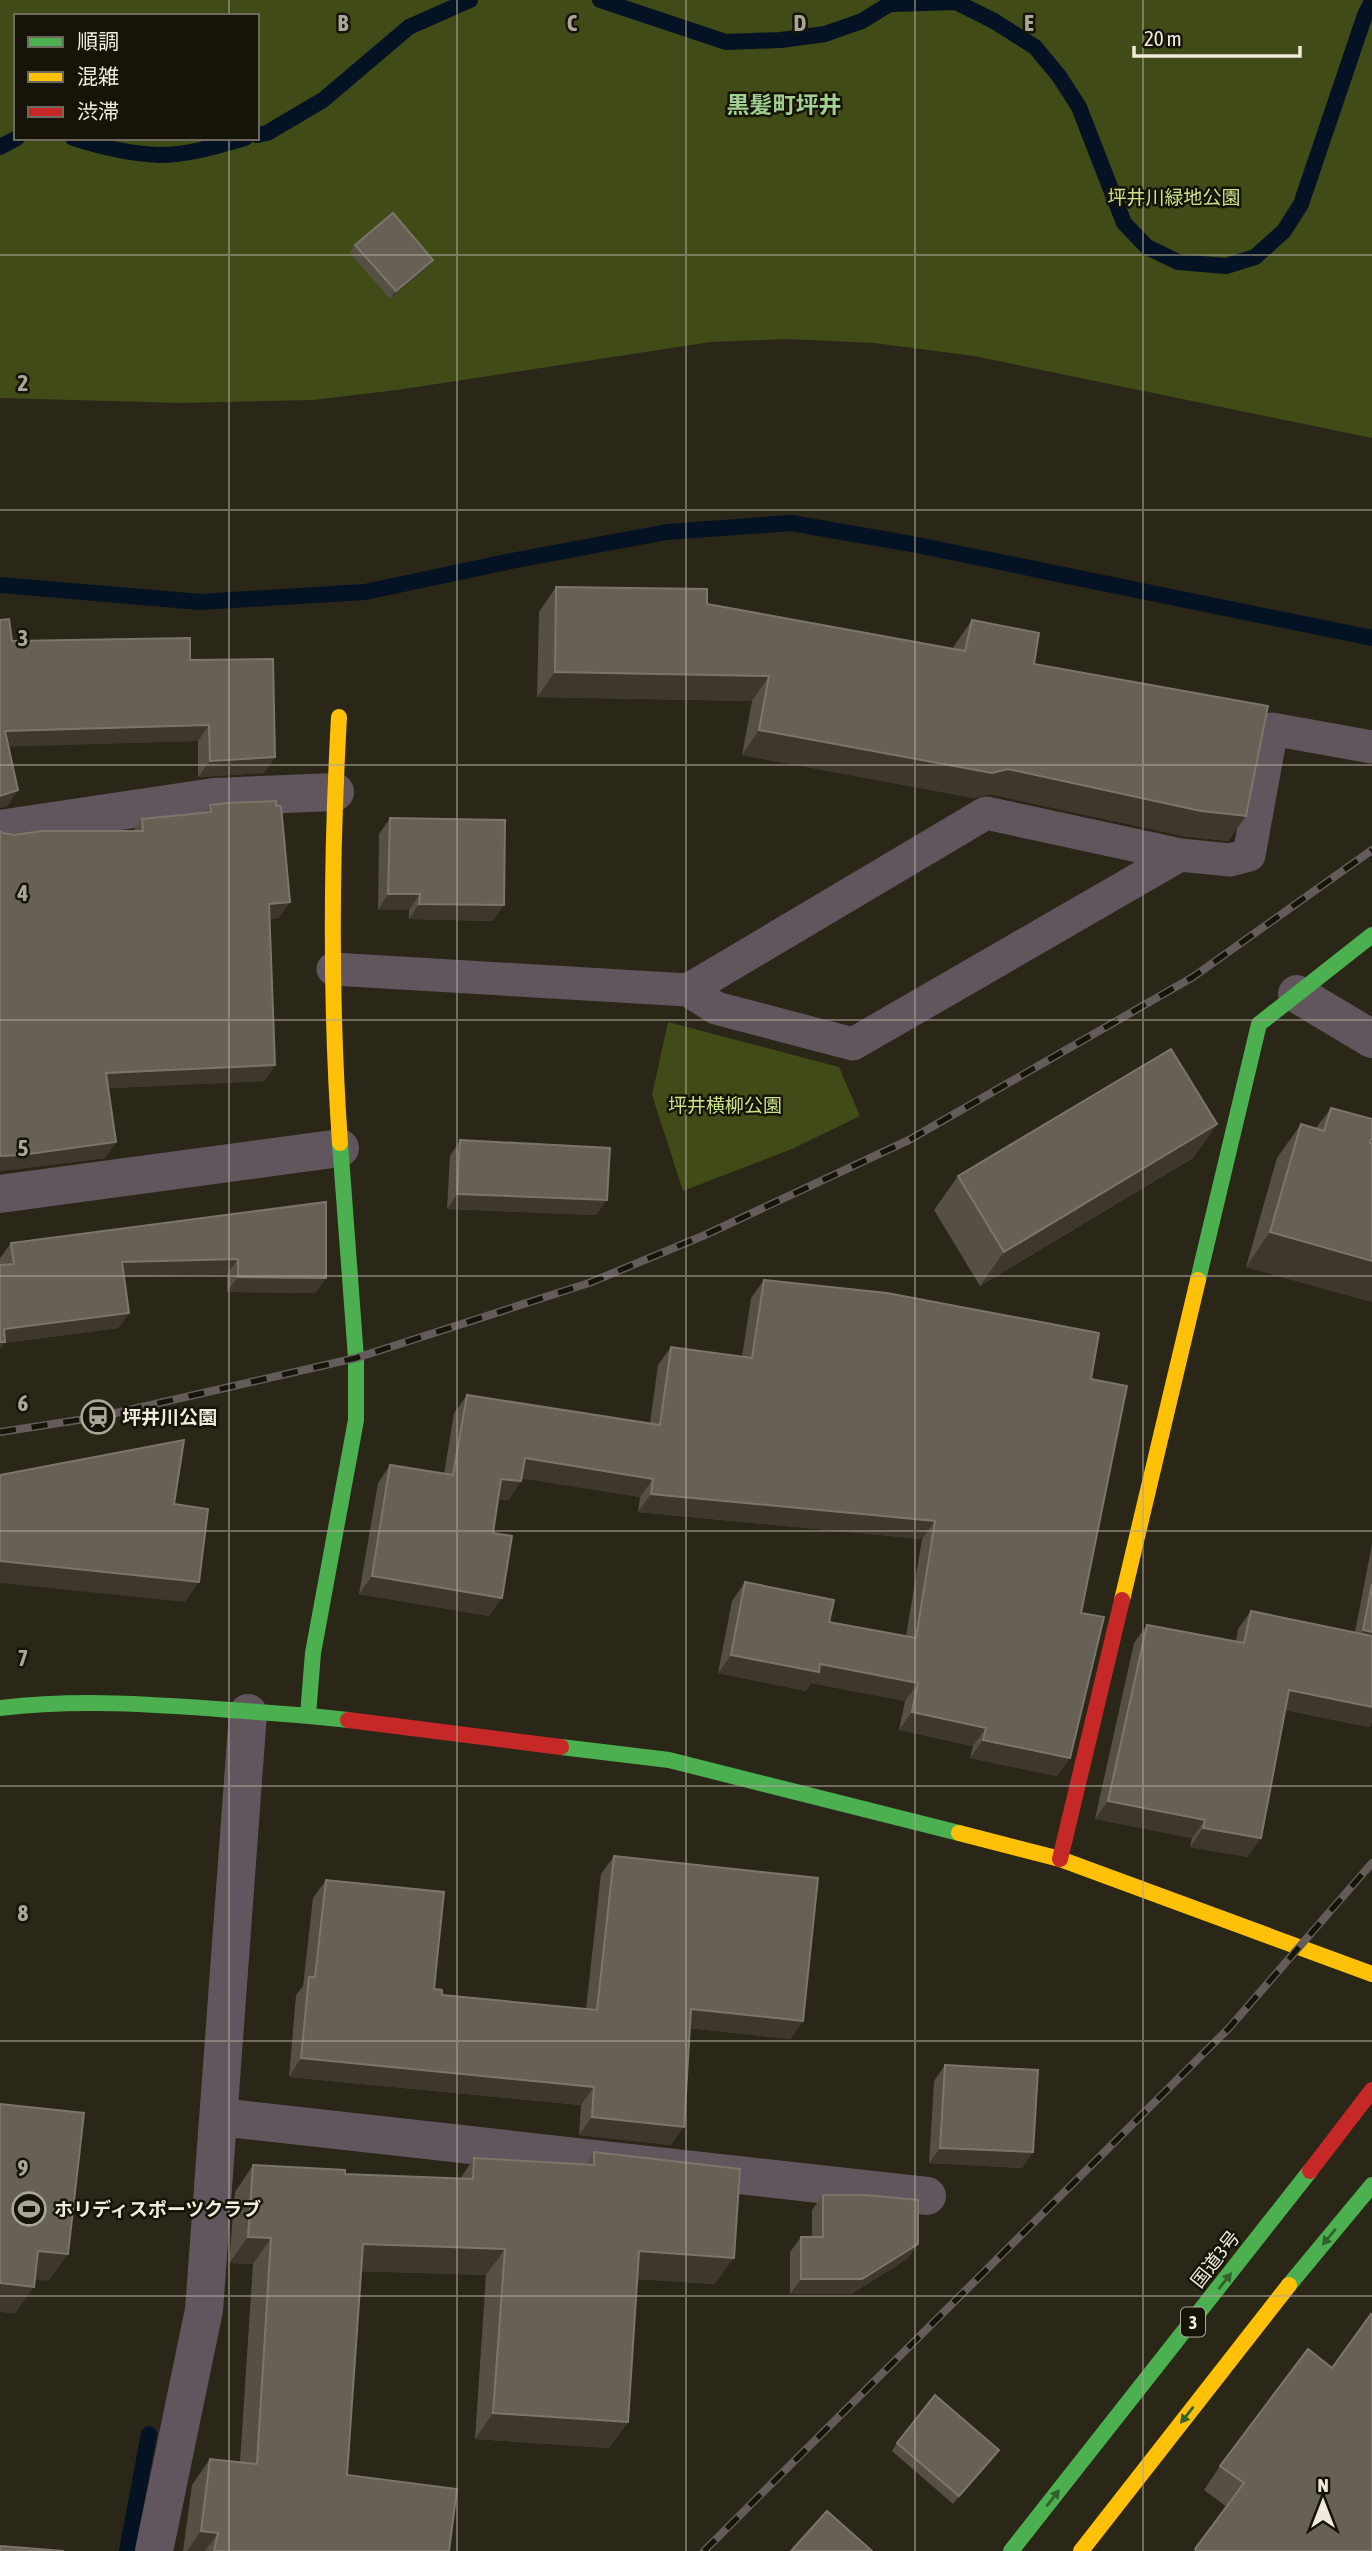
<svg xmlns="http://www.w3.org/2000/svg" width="1372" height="2551" viewBox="0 0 1372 2551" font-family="'Asap Condensed','Noto Sans JP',sans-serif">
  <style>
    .green { fill: #404b17; fill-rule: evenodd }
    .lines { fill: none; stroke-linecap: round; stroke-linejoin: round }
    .stream { stroke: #041223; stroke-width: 16 }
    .lane { stroke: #61565e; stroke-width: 33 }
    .street { stroke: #61565e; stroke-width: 38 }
    .fast { stroke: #4caf50; stroke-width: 16 }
    .slow { stroke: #ffc107; stroke-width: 16 }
    .jam { stroke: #c62828; stroke-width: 16 }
    .rail-casing { stroke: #635c5b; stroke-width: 8 }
    .rail { stroke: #161308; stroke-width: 5; stroke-dasharray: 16; stroke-linecap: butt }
    .wall { fill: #564f44 }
    .shaded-wall { fill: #3d372c }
    .building { fill: #666055; stroke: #7c756a; stroke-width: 2 }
    .oneway { fill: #31612c }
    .grid { fill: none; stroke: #aba697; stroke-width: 2; stroke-opacity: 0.55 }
    .labels { text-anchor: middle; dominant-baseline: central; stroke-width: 5; stroke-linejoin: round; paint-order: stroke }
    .shield { fill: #161308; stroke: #afaa9c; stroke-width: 2 }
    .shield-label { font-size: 18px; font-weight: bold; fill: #f0ebdc }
    .park-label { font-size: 19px; fill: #cae288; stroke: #161308 }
    .poi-label { font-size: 19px; font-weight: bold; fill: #f0ebdc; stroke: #161308; text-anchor: start }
    .street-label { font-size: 19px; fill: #f0ebdc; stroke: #161308 }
    .quarter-label { font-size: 23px; font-weight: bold; fill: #a1d090; stroke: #161308 }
    .grid-label { font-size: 23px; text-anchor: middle; font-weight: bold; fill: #aba697; stroke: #161308; stroke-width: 5; stroke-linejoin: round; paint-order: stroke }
  </style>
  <rect width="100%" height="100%" fill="#2a2618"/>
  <!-- green -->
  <path class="green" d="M0,0H1372V438L974,356L874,343L786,339L711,342L397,390L313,400L182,403L0,398ZM16,16H257V138H16Z
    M668,1022L839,1067L860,1116L792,1149L683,1191L652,1095Z"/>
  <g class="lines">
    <!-- stream -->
    <path class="stream" d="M600,0L726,42L781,40L825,34L862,21L896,0
      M893,4L956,2L994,21L1035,47L1059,76L1079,107L1124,223L1147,247L1178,262L1226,266L1255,257L1284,231L1301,204L1365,15L1372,1
      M257,135L267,133L323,100L409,27L470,0
      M73,138C98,146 132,154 159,155C188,155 217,146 245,138
      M0,147L17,138
      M0,585L200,602L365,592L511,561L667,532L791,523L912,544L1372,638
      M127,2551L149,2434"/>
    <!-- lane -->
    <path class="lane" d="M333,969L688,990L986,813L1180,855
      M688,990L716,1008L853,1044L1180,855L1230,860L1249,855L1272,729L1372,747"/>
    <!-- street -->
    <path class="street" d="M0,829L214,797L335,792
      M1297,994L1372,1039
      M0,1194L340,1148
      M219,2117L927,2196
      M154,2551L204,2310L248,1713"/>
    <!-- fast -->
    <path class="fast" d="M1198,1280L1259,1024L1372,935
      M0,1708C77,1699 153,1704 230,1710C269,1713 309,1715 348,1720
      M308,1715L313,1653L356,1420V1358L340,1143
      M561,1747L669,1760L959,1833
      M1289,2285L1372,2185
      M1011,2551L1310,2171"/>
    <!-- slow -->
    <path class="slow" d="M339,717C331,859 330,1001 340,1143
      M1122,1600L1198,1280
      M959,1833L1060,1859L1372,1974
      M1081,2551L1289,2285"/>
    <!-- jam -->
    <path class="jam" d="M348,1720L561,1747
      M1060,1859L1122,1600
      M1310,2171L1372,2090"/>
    <defs>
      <path id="rail" d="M0,1432L98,1417L356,1358L589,1283L705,1235L909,1140L1193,977L1372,850
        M704,2551L1229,2028L1372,1863"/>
    </defs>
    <!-- rail casing -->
    <use href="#rail" class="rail-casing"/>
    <!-- rail -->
    <use href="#rail" class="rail"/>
  </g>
  <!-- wall -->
  <path class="wall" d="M355,245L427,267L390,299L350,253Z
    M556,587L707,604L953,649L954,646L972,620L1246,816L1228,841L1183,836L990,794L974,798L742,755L752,701L537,697L539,612Z
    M0,620L12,641L190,660L275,757L264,773L198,777V741L9,746L18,790L7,806L0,808Z
    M210,805L279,918L269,919L275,1065L264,1081L108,1088L116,1142L105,1158L0,1171V831L3,833L14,835L133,831L142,819L205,813Z
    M390,818L493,921L409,919V910H378L379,834Z
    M1331,1108L1372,1143V1302L1246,1267L1277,1158L1301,1124L1316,1128Z
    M1217,1124L1193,1158L980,1286L934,1210L958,1176Z
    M460,1140L596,1215L447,1209L450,1156Z
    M326,1202V1278L315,1293L227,1292V1274L124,1277L129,1313L118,1328L4,1343L0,1349V1258L11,1243Z
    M764,1280L1091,1379L1081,1613L1070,1758L1057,1776L970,1758L973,1746L899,1730L905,1701L811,1683L806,1691L718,1673L732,1601L745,1582L829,1622L906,1636L922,1539L638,1512L640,1497L522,1478L509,1500L498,1499L493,1533L489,1616L359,1594L378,1483L390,1465L444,1474L454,1413L467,1395L650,1423L658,1365L671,1347L742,1357L751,1298Z
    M1372,1544V1722L1369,1727L1285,1710L1248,1857L1190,1847L1192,1838L1095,1819L1134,1643L1147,1625L1236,1641L1238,1629L1251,1611L1355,1632Z
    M614,1856L803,2021L790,2039L689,2028L671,2145L579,2135L581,2105L289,2077L296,1995L303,1986L313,1898L326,1880L434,1989L442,1995L586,2009L601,1874Z
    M945,2065L1033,2152L1022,2168L929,2163L934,2081Z
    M594,2152L715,2284L637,2279L628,2422L609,2448L475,2439L486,2275L361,2271L347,2475L449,2551H183L192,2485L210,2459L240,2462L253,2264L229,2263L235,2192L253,2165L345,2174L460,2179L474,2158L586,2165Z
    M823,2195L918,2244L907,2259L851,2294H790V2252L801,2237H812V2210Z
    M897,2443L999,2450L953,2504L892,2451Z
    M1220,2466L1372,2551H1194L1227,2507L1204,2490Z"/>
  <!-- shaded-wall -->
  <path class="shaded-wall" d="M433,260L427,267L390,299L396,291Z
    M555,672L769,676L752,701L537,697Z
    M209,725L198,741L0,747L5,731Z
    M759,730L1008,769L1246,816L1228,841L1183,836L990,794L974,798L742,755Z
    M275,757L264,773L198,777L210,761Z
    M18,790L7,806L0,808V796Z
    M388,894H420L409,910H378Z
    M290,902L279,918L258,920L269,904Z
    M419,904L504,905L493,921L409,919Z
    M275,1065L264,1081L95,1089L106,1073Z
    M1217,1124L1193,1158L980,1286L1004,1252Z
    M116,1142L105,1158L0,1171V1156Z
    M457,1194L607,1200L596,1215L447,1209Z
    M1270,1232L1372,1261V1302L1246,1267Z
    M238,1259L227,1274L112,1277L122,1262Z
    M238,1277L326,1278L315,1293L227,1292Z
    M129,1313L118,1328L4,1343L0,1349V1335L4,1329Z
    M525,1458L653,1479L640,1497L512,1477Z
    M501,1479L521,1481L509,1500L488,1498Z
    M651,1494L935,1521L922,1539L638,1512Z
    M0,1561L199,1582L185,1602L0,1583Z
    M372,1576L502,1598L489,1616L359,1594Z
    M1363,1630L1372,1632V1649L1352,1646Z
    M731,1655L820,1664L918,1683L905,1701L811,1683L806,1691L718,1673Z
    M1289,1690L1372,1707V1722L1369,1727L1276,1708Z
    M912,1712L986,1728L973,1746L899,1730Z
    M983,1740L1070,1758L1057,1776L970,1758Z
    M1108,1801L1205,1820L1192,1838L1095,1819Z
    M1203,1828L1261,1838L1248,1857L1190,1847Z
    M691,2009L803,2021L790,2039L678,2027Z
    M301,2058L594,2087L581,2105L289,2077Z
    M592,2117L684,2127L671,2145L579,2135Z
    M940,2148L1033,2152L1022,2168L929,2163Z
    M248,2237L271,2238L253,2264L229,2263Z
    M363,2244L505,2249L486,2275L345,2271Z
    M918,2244L907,2259L851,2294H790L801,2279Z
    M38,2251L68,2254L49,2281L19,2278Z
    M639,2251L734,2258L715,2284L621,2278Z
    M0,2283L34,2287L15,2314L0,2312Z
    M493,2413L628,2422L609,2448L475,2439Z
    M999,2450L994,2458L953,2504L959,2496Z
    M201,2531L218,2533L205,2551H187Z"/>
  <!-- building -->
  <path class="building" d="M393,213L433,260L396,291L355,245Z
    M556,587L707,589V604L965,651L972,620L1039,633L1034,664L1268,706L1246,816L1201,811L1008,769L992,773L759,730L769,676L555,672Z
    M9,619L12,641L190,638V660L273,659L275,757L210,761L209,725L5,731L18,790L0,796V620Z
    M276,801V806H281L290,902L269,904L275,1065L106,1073L116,1142L21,1155L0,1156V831L3,833L14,835L42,831H143L142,819L211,812L210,805L227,803Z
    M390,818L505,820L504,905L419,904L420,894H388Z
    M1171,1049L1217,1124L1004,1252L958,1176Z
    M1331,1108L1372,1119V1136L1370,1143H1372V1261L1270,1232L1301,1124L1324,1131Z
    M460,1140L610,1148L607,1200L457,1194Z
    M326,1202V1278L238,1277V1259L122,1262L129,1313L4,1329L5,1342H0V1265L14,1264L11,1243Z
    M764,1280L887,1293L1099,1333L1091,1379L1127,1386L1081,1613L1104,1617L1070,1758L983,1740L986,1728L912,1712L918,1683L820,1664L819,1672L731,1655L745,1582L834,1600L829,1622L916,1638L935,1521L651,1494L653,1479L525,1458L521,1481L501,1479L493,1533L512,1536L502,1598L372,1576L390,1465L453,1475L467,1395L660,1425L671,1347L752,1358Z
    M184,1440L174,1504L208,1509L199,1582L0,1561V1475Z
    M1372,1584V1632L1363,1630Z
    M1251,1611L1372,1636V1707L1289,1690L1261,1838L1203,1828L1205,1820L1108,1801L1147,1625L1244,1643Z
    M614,1856L818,1878L803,2021L691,2009L684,2127L592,2117L594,2087L301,2058L309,1977H315L326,1880L444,1892L434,1989L442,1990V1995L597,2010Z
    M945,2065L1038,2070L1033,2152L940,2148Z
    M0,2104L84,2113L68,2254L38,2251L34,2287L0,2283Z
    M594,2152L740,2169L734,2258L639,2251L628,2422L493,2413L505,2249L363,2244L347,2475L457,2489L449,2551H214L218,2533L201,2531L210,2459L257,2464L271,2238L248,2237L253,2165L345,2170V2174L473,2179L474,2158L594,2165Z
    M823,2195H865L918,2200V2244L862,2279H801V2237H823Z
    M1371,2314L1372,2315V2551H1197L1195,2549L1244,2483L1220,2466L1308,2349L1332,2368Z
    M935,2395L999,2450L959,2496L897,2443Z
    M827,2511L872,2551H791Z
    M0,2546L64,2551H0Z"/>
  <!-- one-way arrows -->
  <defs><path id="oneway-solid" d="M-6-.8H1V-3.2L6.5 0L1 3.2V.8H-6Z" transform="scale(1.75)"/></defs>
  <g class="oneway">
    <use href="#oneway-solid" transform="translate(1329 2237) rotate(129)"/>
    <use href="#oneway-solid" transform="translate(1225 2281) rotate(-52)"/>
    <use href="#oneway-solid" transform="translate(1187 2415) rotate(128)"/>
    <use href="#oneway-solid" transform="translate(1053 2498) rotate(-52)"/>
  </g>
  <!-- grid -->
  <path class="grid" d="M229,0V16M457,0V2551M686,0V2551M915,0V2551M1143,0V2551M229,138V2551M0,255H1372M0,510H1372M0,765H1372M0,1020H1372M0,1276H1372M0,1531H1372M0,1786H1372M0,2041H1372M0,2296H1372"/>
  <!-- icons -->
  <defs>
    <symbol id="station-ring" viewBox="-11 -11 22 22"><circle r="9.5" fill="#161308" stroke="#aba697" stroke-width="1.5"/><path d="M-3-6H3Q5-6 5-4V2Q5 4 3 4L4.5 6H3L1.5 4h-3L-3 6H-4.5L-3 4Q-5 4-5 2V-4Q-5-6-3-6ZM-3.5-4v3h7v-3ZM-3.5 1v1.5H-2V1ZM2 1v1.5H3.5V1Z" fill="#aba697"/></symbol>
    <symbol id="stadium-ring" viewBox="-11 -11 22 22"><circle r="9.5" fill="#161308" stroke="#aba697" stroke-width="1.5"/><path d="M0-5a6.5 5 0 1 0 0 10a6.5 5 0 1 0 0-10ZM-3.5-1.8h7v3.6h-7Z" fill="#aba697"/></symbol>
  </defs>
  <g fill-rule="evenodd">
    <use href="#station-ring" x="79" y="1398" width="38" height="38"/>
    <use href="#stadium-ring" x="10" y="2190" width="38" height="38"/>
  </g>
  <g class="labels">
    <!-- shield labels -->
    <rect class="shield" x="1181" y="2307.5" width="24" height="29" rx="5"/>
    <g class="shield-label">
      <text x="1193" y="2322">3</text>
    </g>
    <!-- park labels -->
    <g class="park-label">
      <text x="1174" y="197">坪井川緑地公園</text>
      <text x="725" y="1105">坪井横柳公園</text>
    </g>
    <!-- poi labels -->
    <g class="poi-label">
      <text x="122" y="1417">坪井川公園</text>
      <text x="54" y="2209">ホリディスポーツクラブ</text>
    </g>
    <!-- street labels -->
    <g class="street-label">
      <text transform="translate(1215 2259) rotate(-52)">国道3号</text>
    </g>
    <!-- quarter labels -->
    <g class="quarter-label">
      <text x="784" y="105">黒髪町坪井</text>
    </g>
  </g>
  <g class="grid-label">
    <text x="343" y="31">B</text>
    <text x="572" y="31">C</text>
    <text x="800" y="31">D</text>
    <text x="1029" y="31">E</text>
    <text x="23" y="391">2</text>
    <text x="23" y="646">3</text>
    <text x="23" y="901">4</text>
    <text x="23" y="1156">5</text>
    <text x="23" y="1411">6</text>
    <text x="23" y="1666">7</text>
    <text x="23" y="1921">8</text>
    <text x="23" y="2176">9</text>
  </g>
  <!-- legend -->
  <rect x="14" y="14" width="245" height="126" fill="#161308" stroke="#6d695d" stroke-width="2"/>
  <rect x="28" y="37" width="35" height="10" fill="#4caf50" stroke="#6d695d" stroke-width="2"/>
  <text x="77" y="49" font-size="21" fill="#f0ebdc">順調</text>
  <rect x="28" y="72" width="35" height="10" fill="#ffc107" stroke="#6d695d" stroke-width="2"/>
  <text x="77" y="84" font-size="21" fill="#f0ebdc">混雑</text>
  <rect x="28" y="107" width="35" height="10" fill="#c62828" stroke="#6d695d" stroke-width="2"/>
  <text x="77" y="119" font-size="21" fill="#f0ebdc">渋滞</text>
  <!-- north arrow -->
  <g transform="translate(1323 2502)" stroke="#161308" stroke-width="5" paint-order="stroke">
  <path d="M0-5L12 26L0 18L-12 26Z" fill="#f0ebdc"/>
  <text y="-10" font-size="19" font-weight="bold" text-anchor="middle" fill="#f0ebdc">N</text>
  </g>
  <!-- scale -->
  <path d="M1134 46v10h166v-10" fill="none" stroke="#f0ebdc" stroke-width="3.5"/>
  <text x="1144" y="46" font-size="21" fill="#f0ebdc" stroke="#161308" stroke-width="5" paint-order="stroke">20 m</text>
</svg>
